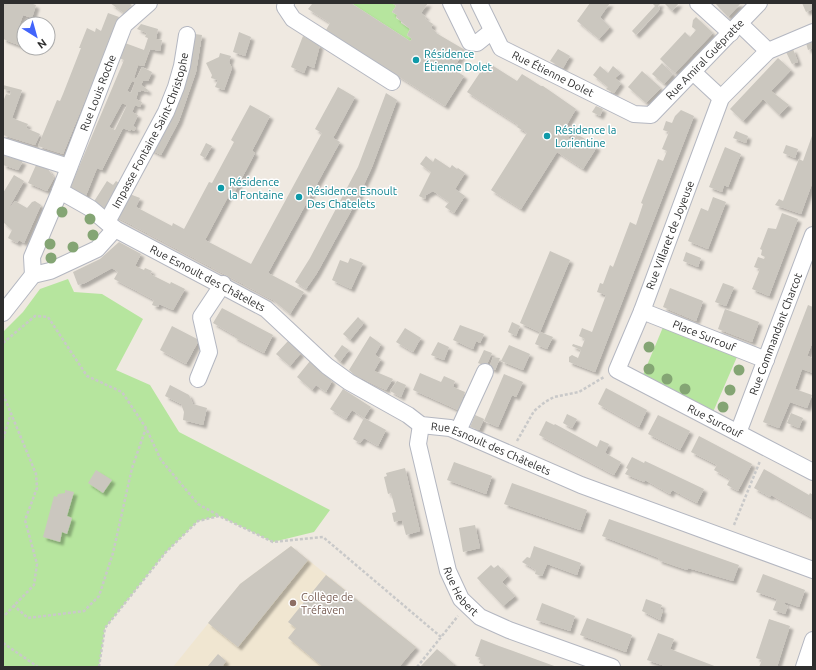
<svg xmlns="http://www.w3.org/2000/svg" width="816" height="670" viewBox="0 0 816 670" font-family="Ubuntu,sans-serif">
  <style>
    .education { fill: #f0e6d1 }
    .green { fill: #b6e59e }
    .building { fill: #cbc7bf; fill-rule: evenodd; filter: url(#shadow) }
    .lines { fill: none; stroke-linecap: round; stroke-linejoin: round }
    .minor-casing { stroke: #b4b7c1; stroke-width: 18 }
    .path { stroke: #c9c9c9; stroke-width: 2.5; stroke-dasharray: 3 2; stroke-linecap: butt }
    .minor { stroke: #fff; stroke-width: 16 }
    .tree { fill: #84a574 }
    .culture-dot { fill: #0f9aa8; stroke: #fff; stroke-width: 1.5 }
    .education-dot { fill: #8d6e63; stroke: #fff; stroke-width: 1.5 }
    .labels { text-anchor: middle; dominant-baseline: central; stroke-width: 3; stroke-linejoin: round; paint-order: stroke }
    .culture-label { font-size: 11px; fill: #0d838f; stroke: #fff; text-anchor: start }
    .street-label { font-size: 11px; fill: #2e2e2e; stroke: #fff }
    .education-label { font-size: 11px; fill: #785e54; stroke: #fff; text-anchor: start }
  </style>
  <defs>
    <filter id="shadow"><feDropShadow dx="3.5" dy="3.5" stdDeviation="1" flood-color="#0004"/></filter>
  </defs>
  <rect width="100%" height="100%" fill="#efe9e1"/>
  <!-- education -->
  <path class="education" d="M291,546L416,647L399,667H173L240,584Z"/>
  <!-- green -->
  <path class="green" d="M351,3H392L396,6L392,12L397,15L396,18L401,21V23L410,29L407,35L412,39L410,41Z
    M68,279L74,292L102,294L143,319L116,370L150,385L179,432L330,510L314,532L273,542L219,516L198,521L166,552L105,628L99,667H3V332L23,312L40,289Z
    M666,320L740,350L710,419L640,382Z"/>
  <!-- building -->
  <path class="building" d="M3,3H30L36,5L32,18L23,15L18,29L24,31L21,46L3,39Z
    M110,3H128L132,5L124,13Z
    M310,3H351L410,41L412,39L407,35L410,29L396,17L397,15L392,12L396,6L392,3H428L421,13L426,17L425,19L433,24L431,28L436,32V33L465,50L453,69L464,76L445,106L326,30L330,23L308,9L312,4Z
    M590,3H610L600,17L610,27L599,39L577,21Z
    M652,3H661L658,6L660,9L636,35L632,31L655,6Z
    M664,3H679L672,11Z
    M715,3H741L728,17Z
    M802,3H813V9L806,12Z
    M108,13L119,17L63,154L38,146L57,100L60,101L63,94L81,48H79L87,28L95,32L96,28L101,31Z
    M696,17L713,33L675,73L660,59L685,32L690,37L696,30L692,27L693,20Z
    M141,24L158,29L156,39L162,40L160,51L150,49L144,66L138,65L134,78L136,79L142,67L152,72L148,81H143L141,85L148,90L147,92L141,90L140,92H138L136,99L142,102L140,107L135,105L132,112L138,115L133,126L136,128L134,131L131,129L130,131L123,128L102,170L97,168L85,198L70,188L124,60L119,58L125,43L144,50L148,38L145,37L147,33L137,29ZM132,81L135,82L131,93L127,91ZM122,103L127,105L115,130L109,127Z
    M239,32L251,37L245,56L233,52Z
    M188,33L202,35L196,72L179,121L161,155L149,149Z
    M303,36L320,45L314,68L307,65L304,73L291,67Z
    M813,40V48L808,50L806,43Z
    M558,49L570,56L563,68L550,61Z
    M793,49L798,62L792,64L786,52Z
    M220,53L231,56L229,62L232,68L224,90L215,87L218,80L211,78L212,75L206,63L219,57Z
    M778,58L791,70L771,91L789,105L779,115L763,99L743,121L730,109Z
    M487,62L517,81L522,74L541,86H543L576,109L566,126L573,131L568,138L573,141L577,134L597,147L583,169L557,152L521,209L491,190L527,133L517,127L518,125L467,92Z
    M662,63L673,74L664,84L652,74Z
    M600,66L608,73L613,66L621,73L615,78L621,83L614,93L606,89L608,87L593,75Z
    M642,71L661,88L646,103L628,87Z
    M3,85L22,90L12,118L28,124L26,128L40,134L35,145L3,135V102L6,94L10,95L11,91L3,89Z
    M338,87L355,97L333,138L340,142L268,273L304,292L290,314L273,300L113,215L127,193L140,198L136,207L172,226L173,223L184,229L209,182L212,183L234,142L231,140L250,105L270,116L252,151L255,153L233,195L230,193L205,240L251,264L322,133L315,129Z
    M386,93L397,100L372,167L357,200L317,273L306,289L295,282L310,258L358,167Z
    M596,106L603,109L600,116L592,112Z
    M681,110L694,116L595,372L569,362V357L572,355L578,358L581,350L572,346L573,344L582,347L585,339L579,336L582,328L592,332L606,295L597,292L600,283L603,284L610,265L613,267L630,222L636,225L643,204L641,203L658,159L663,161L667,151L662,149L669,132L663,130L666,121L672,123L675,116Z
    M736,131L748,136L746,143L733,138Z
    M813,133V181L801,214L775,205L779,199L783,201L799,159L803,161Z
    M206,143L212,146L205,158L200,155Z
    M786,145L798,149L795,158L783,153Z
    M725,147L741,154L728,187L724,185L722,192L709,187Z
    M3,155L23,161L18,170L3,165Z
    M426,156L433,162L435,158L450,168L452,165L457,169L458,168L465,173L455,189L465,196L454,213L445,207L449,202L433,191L426,195L425,199L419,196L431,172L420,164Z
    M36,165L48,169L54,178L47,191L28,183Z
    M14,175L24,181L7,211L15,201L27,208L32,202L35,201L41,205L24,243L19,240L17,243L8,238L12,230L3,222V193Z
    M107,181L113,185L116,181L122,185L107,211L93,203Z
    M713,197L726,202L708,249L688,241L701,208L708,211Z
    M782,213L798,219L769,296L752,289L760,269L754,267L758,257L764,259L765,257L761,255L762,250L760,249L768,228L776,229Z
    M119,242L141,254L135,266L144,270L145,268L152,271L150,274L170,284L171,282L185,289L173,310L159,304L158,307L152,305L154,300L114,279L118,272L112,268L85,283L78,285L73,272L100,259Z
    M550,251L570,260L540,332L553,337L547,349L535,344L540,332L520,323Z
    M686,252L701,258L698,267L683,261Z
    M350,258L363,263L351,289L332,280L340,260L348,263Z
    M723,283L734,287L726,306L715,302Z
    M670,288L703,301L696,321L663,307Z
    M808,305L813,307V341L807,356L813,358V373L802,369L795,389L812,395L807,408L790,402L779,428L763,422Z
    M222,308L273,335L264,353L234,337V335L213,323Z
    M725,309L759,322L752,342L718,329Z
    M358,317L364,323L350,340L343,334Z
    M512,322L520,326L516,336L508,332Z
    M460,325L484,334L480,343L476,341L473,349L453,340Z
    M172,326L199,340L186,364L160,350Z
    M405,328L421,338L413,352L396,342Z
    M370,336L381,344L375,355L381,359L374,371L393,379L386,390L361,378L360,380L349,370Z
    M288,341L301,353L290,366L276,354Z
    M438,342L449,347L444,360L431,355Z
    M342,345L349,350L340,362L334,356Z
    M509,345L530,354L523,370L501,361Z
    M484,350L492,353L486,366L478,363Z
    M493,357L500,358L495,370L489,368Z
    M310,361L332,381L326,392L316,385L312,390L297,377Z
    M420,373L441,382L444,376L455,381L453,387L465,392L458,410L413,390Z
    M504,374L523,382L516,397L512,395L498,427L484,421Z
    M397,381L406,385L401,397L390,391Z
    M170,385L189,395L193,404L207,408L203,425L183,420L184,412L181,404L165,396Z
    M606,388L647,410L639,427L598,404Z
    M343,389L371,407L364,418L352,410L346,419L330,409Z
    M791,413L803,418L799,428L787,423Z
    M567,414L577,419L572,428L563,423Z
    M475,415L484,419L479,430L470,427Z
    M658,415L690,431L680,450L648,434Z
    M364,418L386,430L378,446L364,438L360,443L353,439Z
    M546,421L554,425L555,424L597,447L600,440L609,444L605,453L621,462L614,475L539,435Z
    M699,436L752,464L738,491L727,485L730,479L714,470L717,465L691,452Z
    M632,457L644,463L645,461L704,489L697,503L672,490L670,494L645,480L644,482L625,474L628,469L626,468Z
    M454,462L492,476L486,494L447,480Z
    M405,468L420,531L406,535L402,520L394,522L392,513L396,512L391,493L388,494L384,477L387,476L386,473Z
    M764,469L809,495L810,493L813,495V518L771,495L770,497L754,488Z
    M96,470L112,480L103,493L88,483Z
    M512,483L587,510L580,530L504,504Z
    M65,490L74,492L67,516L72,518L67,534L62,532L60,542L43,537L54,496L57,497L58,494L65,493Z
    M609,519L739,565L733,581L688,568L687,570L658,560L659,558L602,536Z
    M475,525L480,548L463,552L459,528Z
    M291,546L308,560L238,647L208,623L240,584Z
    M534,546L581,563L577,575L547,564L542,576L535,574L536,570L522,562L527,557L530,558Z
    M491,565L494,568L498,565L508,576L502,582L515,596L503,606L477,578Z
    M763,574L805,590L799,607L785,602L784,604L788,606L785,614L773,610L777,599L756,592Z
    M326,575L416,647L399,667H323L288,638L296,628L288,622Z
    M646,599L662,605L660,609L663,610L660,620L642,611Z
    M542,603L575,616L570,631L536,620Z
    M587,618L632,635L626,652L580,635Z
    M769,619L790,626L777,667H759L762,660L756,658Z
    M658,633L674,639L670,649L717,667H668L647,660Z
    M481,639L499,646L557,667H491L479,663L481,658L475,656Z
    M437,649L454,664L452,667H420Z
    M218,654L226,661L222,667H207Z"/>
  <g class="lines">
    <defs>
      <g id="minor">
        <path d="M286,3L285,7L293,19L392,82"/>
        <path d="M451,3L470,42L477,43L492,31"/>
        <path id="s1" d="M479,3L501,48L634,114L651,115L759,3"/>
        <path d="M698,3L731,33"/>
        <path d="M740,24L768,51"/>
        <path id="s2" d="M813,32L768,51L721,98L642,311L617,370L813,472"/>
        <path d="M693,72L721,98"/>
        <path d="M3,146L69,167"/>
        <path id="s3" d="M60,191L90,208L115,229L266,309L327,366L349,382L408,415L421,425L450,428L581,485L813,570"/>
        <path id="s4" d="M107,222L166,112L176,87L182,66L187,35"/>
        <path id="s5" d="M33,275L32,257L60,191L124,25L149,3"/>
        <path d="M33,275L50,271L97,249L115,229"/>
        <path id="s6" d="M642,311L766,360"/>
        <path d="M3,313L33,275"/>
        <path d="M198,379L209,352L201,317L223,284"/>
        <path id="s7" d="M421,425L418,444L448,571L461,599L480,617L509,630L612,667"/>
        <path d="M458,431L485,372"/>
        <path id="s8" d="M738,433L813,235"/>
        <path d="M804,667L813,640"/>
      </g>
    </defs>
    <!-- minor casing -->
    <use href="#minor" class="minor-casing"/>
    <!-- path -->
    <path class="path" d="M3,343L35,316L48,317L87,376L122,392L146,428L161,460L198,504L218,515
      M3,394L36,474L37,488L25,520L37,564L34,585L3,617
      M3,439L11,413
      M517,441L534,411L545,402L554,397L579,392L604,377
      M734,525L760,461
      M13,605L28,618L84,611L99,596L113,553L132,468L146,428
      M3,643L38,667
      M99,667L105,628L166,552L198,521L219,516L273,542L323,537L441,637
      M417,667L458,616"/>
    <!-- minor -->
    <use href="#minor" class="minor"/>
  </g>
  <!-- trees -->
  <g class="tree">
    <circle cx="62" cy="212" r="5.5"/>
    <circle cx="90" cy="219" r="5.5"/>
    <circle cx="93" cy="235" r="5.5"/>
    <circle cx="50" cy="244" r="5.5"/>
    <circle cx="73" cy="247" r="5.5"/>
    <circle cx="51" cy="258" r="5.5"/>
    <circle cx="649" cy="347" r="5.5"/>
    <circle cx="649" cy="369" r="5.5"/>
    <circle cx="739" cy="370" r="5.5"/>
    <circle cx="667" cy="379" r="5.5"/>
    <circle cx="685" cy="389" r="5.5"/>
    <circle cx="730" cy="390" r="5.5"/>
    <circle cx="723" cy="407" r="5.5"/>
  </g>
  <!-- markers -->
  <g class="culture-dot">
    <circle cx="416" cy="60" r="4"/>
    <circle cx="547" cy="136" r="4"/>
    <circle cx="221" cy="188" r="4"/>
    <circle cx="299" cy="197" r="4"/>
  </g>
  <circle class="education-dot" cx="293" cy="603" r="4"/>
  <g class="labels">
    <!-- culture labels -->
    <g class="culture-label">
      <text x="424" y="54">Résidence<tspan x="424" dy="13">Étienne Dolet</tspan></text>
      <text x="555" y="130">Résidence la<tspan x="555" dy="13">Lorientine</tspan></text>
      <text x="229" y="182">Résidence<tspan x="229" dy="13">la Fontaine</tspan></text>
      <text x="307" y="191">Résidence Esnoult<tspan x="307" dy="13">Des Chatelets</tspan></text>
    </g>
    <!-- street labels -->
    <g class="street-label">
      <text stroke="none"><textPath href="#s1" startOffset="293">Rue Amiral Guépratte</textPath></text>
      <text stroke="none"><textPath href="#s1" startOffset="108">Rue Étienne Dolet</textPath></text>
      <text stroke="none"><textPath href="#s5" startOffset="195">Rue Louis Roche</textPath></text>
      <text stroke="none"><textPath href="#s4" startOffset="102">Impasse Fontaine Saint-Christophe</textPath></text>
      <text transform="translate(670 235) rotate(-69)">Rue Villaret de Joyeuse</text>
      <text stroke="none"><textPath href="#s3" startOffset="172">Rue Esnoult des Châtelets</textPath></text>
      <text stroke="none"><textPath href="#s8" startOffset="106">Rue Commandant Charcot</textPath></text>
      <text stroke="none"><textPath href="#s6" startOffset="67">Place Surcouf</textPath></text>
      <text stroke="none"><textPath href="#s2" startOffset="517">Rue Surcouf</textPath></text>
      <text stroke="none"><textPath href="#s3" startOffset="507">Rue Esnoult des Châtelets</textPath></text>
      <text stroke="none"><textPath href="#s7" startOffset="174">Rue Hebert</textPath></text>
    </g>
    <!-- education labels -->
    <g class="education-label">
      <text x="301" y="597">Collège de<tspan x="301" dy="13">Tréfaven</tspan></text>
    </g>
  </g>
  <!-- border -->
  <rect width="816" height="670" fill="none" stroke="#2e2e2e" stroke-width="8"/>
  <!-- north arrow -->
  <g transform="translate(36 36) rotate(143)"><circle r="19" fill="#ffffff" stroke="#ababab"/>
  <path d="M0-3L7 15L0 10L-7 15Z" fill="#4264fb"/>
  <text y="-6" font-size="11" font-weight="bold" text-anchor="middle" fill="#2e2e2e">N</text>
  </g>
</svg>
